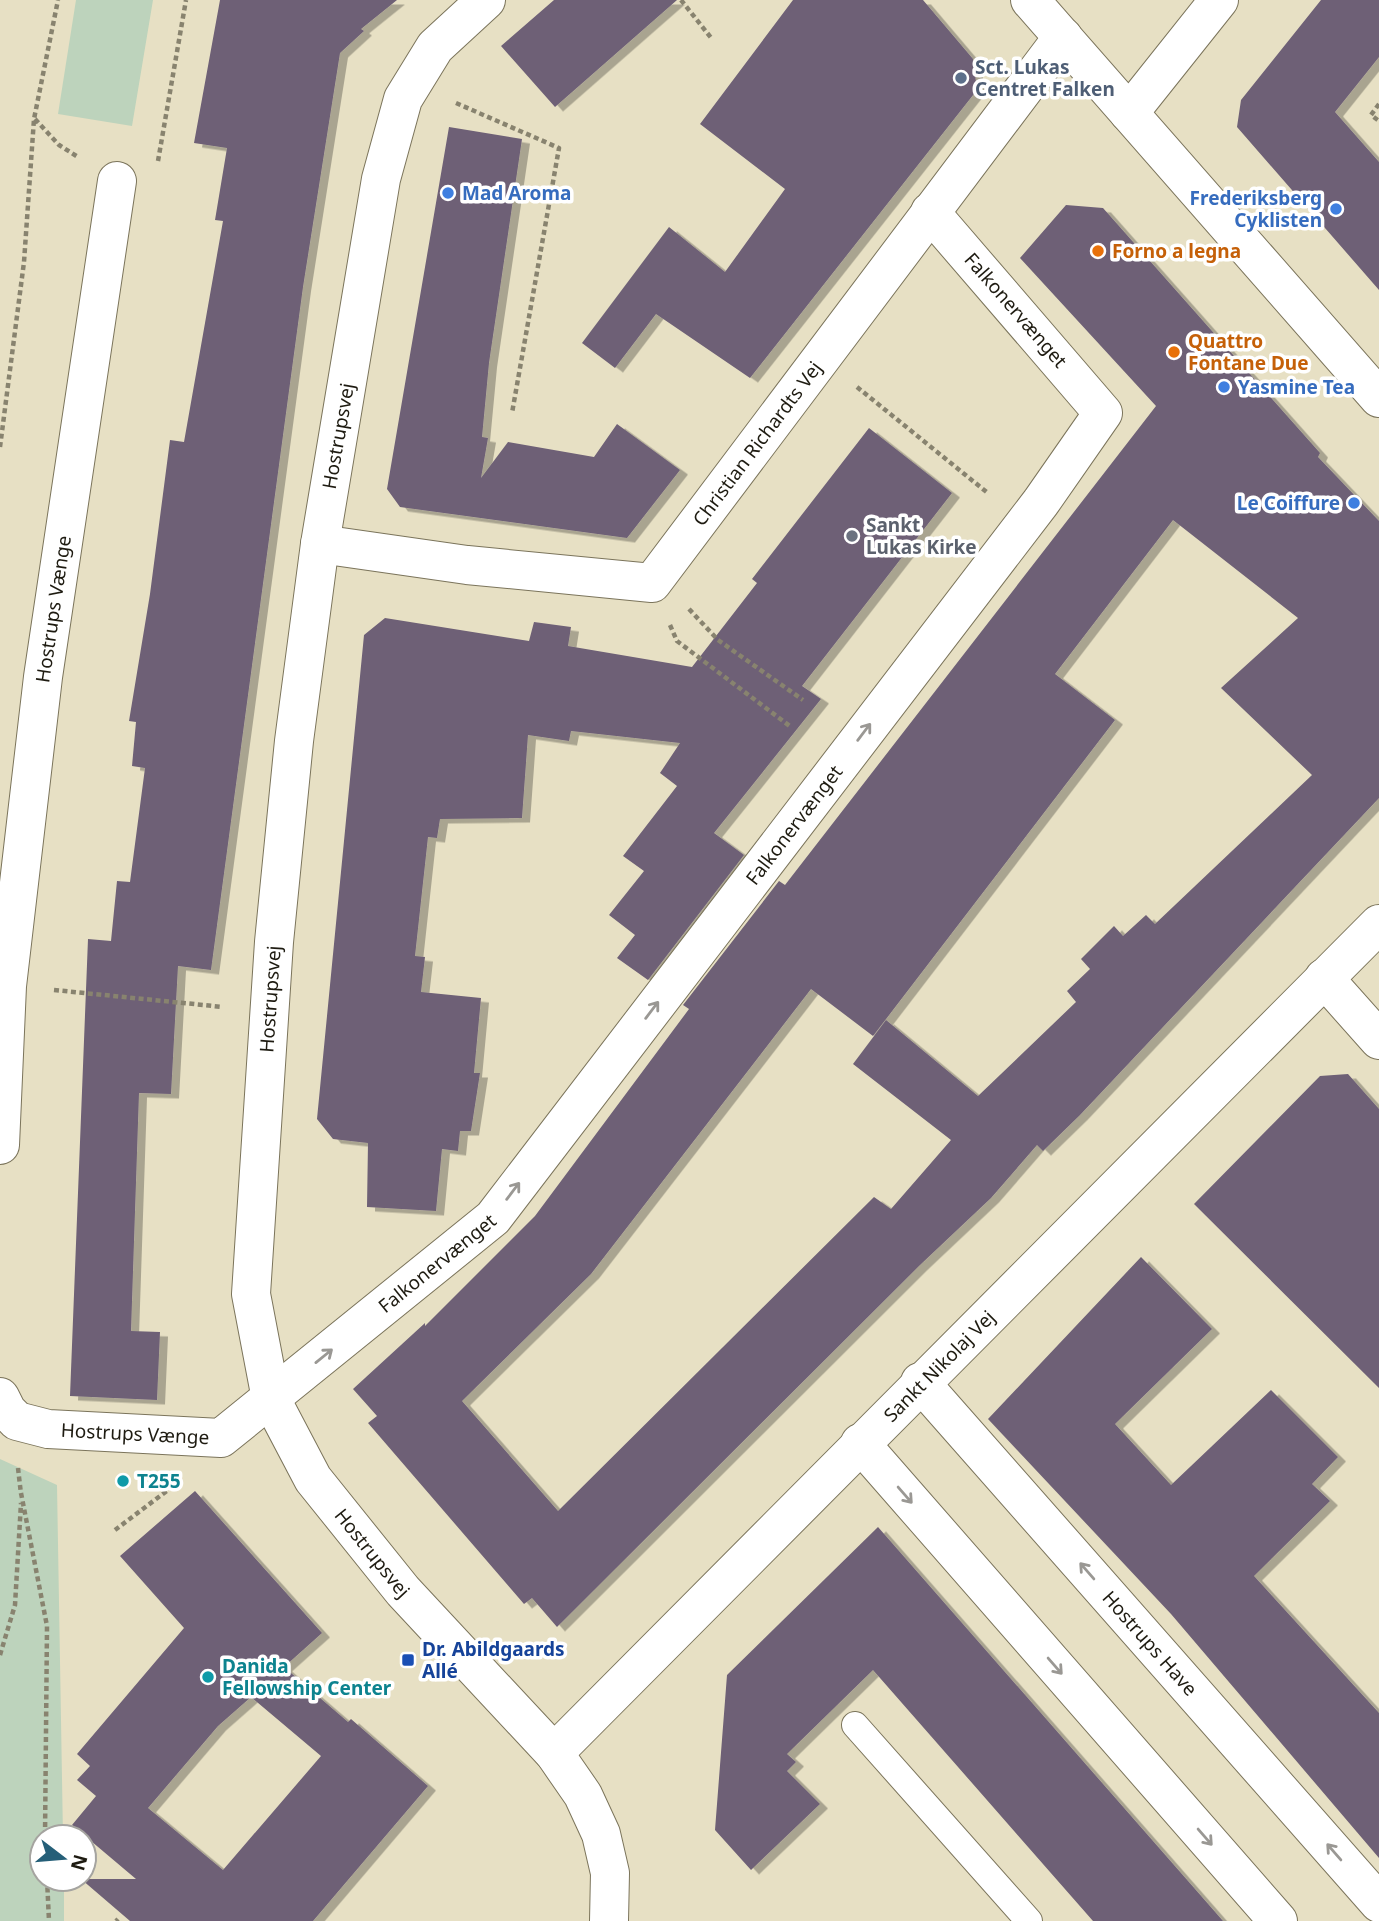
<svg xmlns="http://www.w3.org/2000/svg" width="1379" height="1921" viewBox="0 0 1379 1921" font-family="'Noto Sans',sans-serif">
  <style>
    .green { fill: #bdd3bc }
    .building { fill: #6e6076; fill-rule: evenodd; filter: url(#shadow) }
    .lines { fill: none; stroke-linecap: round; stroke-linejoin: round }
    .service-casing { stroke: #7b745b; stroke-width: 28 }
    .minor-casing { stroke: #7b745b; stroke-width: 40 }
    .tertiary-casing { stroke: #7b745b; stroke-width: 40 }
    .path { stroke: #88836f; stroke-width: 4.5; stroke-dasharray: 5 3.5; stroke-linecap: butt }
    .service { stroke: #fff; stroke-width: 26 }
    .minor { stroke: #fff; stroke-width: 38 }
    .tertiary { stroke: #fff; stroke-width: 38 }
    .oneway { stroke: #9a9894 }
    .service-dot { fill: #5c6f8a; stroke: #fff; stroke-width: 2.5 }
    .shop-dot { fill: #3f7fe0; stroke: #fff; stroke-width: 2.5 }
    .food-dot { fill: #e8710a; stroke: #fff; stroke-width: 2.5 }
    .worship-dot { fill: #6b7280; stroke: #fff; stroke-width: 2.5 }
    .culture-dot { fill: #0f9aa8; stroke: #fff; stroke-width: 2.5 }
    .transit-dot { fill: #1a4fb4; stroke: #fff; stroke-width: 2.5 }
    .labels { text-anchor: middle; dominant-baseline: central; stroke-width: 7; stroke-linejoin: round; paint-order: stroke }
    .service-label { font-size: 19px; font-weight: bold; fill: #4e5e75; stroke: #fff; text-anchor: start }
    .shop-label { font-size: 19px; font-weight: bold; fill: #366cbe; stroke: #fff; text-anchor: start }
    .food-label { font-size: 19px; font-weight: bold; fill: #c56008; stroke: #fff; text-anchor: start }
    .street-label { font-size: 19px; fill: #1e1b11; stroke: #fff }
    .worship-label { font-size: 19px; font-weight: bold; fill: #5b616d; stroke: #fff; text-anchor: start }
    .culture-label { font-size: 19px; font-weight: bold; fill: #0d838f; stroke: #fff; text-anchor: start }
    .transit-label { font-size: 19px; font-weight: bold; fill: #164399; stroke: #fff; text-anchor: start }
  </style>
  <defs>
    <filter id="shadow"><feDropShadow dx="8" dy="4.5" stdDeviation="0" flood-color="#0004"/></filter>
  </defs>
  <rect width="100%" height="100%" fill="#e7e0c4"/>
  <!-- green -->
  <path class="green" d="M76,0H153L132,126L58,114Z
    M0,1459L57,1485L63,1837H42V1879H64V1921H0Z"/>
  <!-- building -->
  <path class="building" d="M220,0H397L361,29L364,31L340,53L303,287L211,970L178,966L171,1094L139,1093L131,1331L160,1332L157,1400L70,1396L88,939L111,941L117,881L130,882L145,768L132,766L136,722L129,721L150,594L170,440L184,442L223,221L215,220L227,148L194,143Z
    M554,0H677L555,107L501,46Z
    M793,0H923L973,59L977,90L750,378L656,314L615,368L582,343L669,227L725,272L785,189L700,124Z
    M1321,0H1379V57L1335,112L1379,162V290L1237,127L1241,100Z
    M449,127L522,139L489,363L482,437L488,438L481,478L508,442L594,457L617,424L680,470L627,538L400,507L387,489Z
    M1066,205L1103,208L1320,453L1318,457L1379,521V798L1080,1115L1043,1151L1037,1145L991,1198L920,1265L557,1627L532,1598L524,1604L368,1423L377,1416L353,1389L425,1323V1326L535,1216L689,1009L683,1005L779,881L785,885L1156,406L1020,258ZM1173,520L1298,618L1221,688L1312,775L1155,924L1146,915L1123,936L1114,926L1081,959L1090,969L1067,991L1076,1002L978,1096L886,1020L853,1064L951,1140L891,1209L874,1197L558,1511L462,1401L591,1274L811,989L873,1036L1115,720L1055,674Z
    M869,428L952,493L802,686L821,699L714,833L744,855L648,980L617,958L635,935L609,915L644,871L623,856L677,786L660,773L680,743L571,731L569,741L528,735L522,818L440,819L437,838L428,837L415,956L425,957L421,992L481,998L474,1073H480L471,1131H460L458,1151L442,1149L436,1211L367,1207L368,1143L333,1139L317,1119L364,635L385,618L529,641L534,622L571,627L568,646L692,667L757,583L752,579Z
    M1348,1074L1379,1109V1388L1194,1204L1320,1076Z
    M1141,1257L1212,1329L1115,1424L1171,1485L1271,1390L1338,1457L1312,1484L1330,1501L1254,1576L1379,1713V1858L1171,1614L988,1419Z
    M195,1491L322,1633L284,1667L348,1722L351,1719L428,1786L313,1921H130L81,1879H136L72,1825L96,1796L77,1780L90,1766L77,1754L184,1628L120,1556ZM251,1697L321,1756L223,1870L148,1808L218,1726Z
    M878,1527L1223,1921H1093L873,1670L787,1754L796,1762L787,1771L820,1804L751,1870L715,1830L727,1675Z"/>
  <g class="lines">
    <defs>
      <path id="service" d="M855,1725L1029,1921"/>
      <g id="minor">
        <path d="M1129,113L1219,0"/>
        <path id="s1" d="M320,544L467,565L652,583L1063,37"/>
        <path d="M1324,978L1379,1040"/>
        <path id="s2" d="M0,1145L7,986L43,677L117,181"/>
        <path id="s3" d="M920,1382L1379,1903"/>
        <path id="s4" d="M0,1397L7,1411L17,1421L48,1429L221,1438L493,1218L1041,502L1103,413L930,212"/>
        <path d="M860,1443L1278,1921"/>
        <path id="s5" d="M554,1753L1379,924"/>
      </g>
      <g id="tertiary">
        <path id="s6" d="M486,0L435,47L403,99L381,179L320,544L294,741L274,942L251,1294L271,1399L313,1479L403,1591L554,1753L583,1795L601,1834L610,1873L609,1921"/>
        <path d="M1030,0L1379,398"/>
      </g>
    </defs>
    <!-- service casing -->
    <use href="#service" class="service-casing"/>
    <!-- minor casing -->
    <use href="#minor" class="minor-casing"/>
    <!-- tertiary casing -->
    <use href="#tertiary" class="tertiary-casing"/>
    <!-- path -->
    <path class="path" d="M681,0L712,39
      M456,103L559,148L512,413
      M1379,104L1371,115L1379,121
      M35,119L59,145L78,157
      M158,161L186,0
      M857,387L989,494
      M0,447L24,262L34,119L58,0
      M689,609L718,640L803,700
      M670,625L677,641L791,727
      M54,990L223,1007
      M18,1468L21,1494
      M21,1493L47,1626L45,1837
      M115,1530L176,1484
      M0,1655L15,1605L21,1503
      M47,1879L49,1921
      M116,1921L118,1919"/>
    <!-- service -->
    <use href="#service" class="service"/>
    <!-- minor -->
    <use href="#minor" class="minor"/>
    <!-- tertiary -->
    <use href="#tertiary" class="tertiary"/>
  </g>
  <!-- one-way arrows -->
  <defs><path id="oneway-shaft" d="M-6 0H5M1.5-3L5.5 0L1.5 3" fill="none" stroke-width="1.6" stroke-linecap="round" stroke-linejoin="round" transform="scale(1.75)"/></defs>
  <g class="oneway">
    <use href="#oneway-shaft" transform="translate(864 732) rotate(-53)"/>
    <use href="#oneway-shaft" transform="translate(652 1010) rotate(-53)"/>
    <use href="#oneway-shaft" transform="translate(513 1191) rotate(-53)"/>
    <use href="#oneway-shaft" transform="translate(324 1356) rotate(-39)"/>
    <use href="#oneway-shaft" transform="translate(905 1495) rotate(49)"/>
    <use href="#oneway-shaft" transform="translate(1087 1571) rotate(-131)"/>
    <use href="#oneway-shaft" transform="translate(1055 1666) rotate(49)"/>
    <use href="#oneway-shaft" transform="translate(1205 1837) rotate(49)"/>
    <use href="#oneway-shaft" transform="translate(1334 1852) rotate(-131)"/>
  </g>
  <!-- markers -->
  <circle class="service-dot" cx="961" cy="78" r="7"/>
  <g class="shop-dot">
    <circle cx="448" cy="193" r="7"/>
    <circle cx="1336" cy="209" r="7"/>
    <circle cx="1224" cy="387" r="7"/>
    <circle cx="1354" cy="503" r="7"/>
  </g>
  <g class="food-dot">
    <circle cx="1098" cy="251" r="7"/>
    <circle cx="1174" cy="352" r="7"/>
  </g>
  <circle class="worship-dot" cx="852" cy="536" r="7"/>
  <g class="culture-dot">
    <circle cx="123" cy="1481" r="7"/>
    <circle cx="208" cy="1677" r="7"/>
  </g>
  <rect class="transit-dot" x="401" y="1653" width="14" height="14" rx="3.5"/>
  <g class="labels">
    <!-- service labels -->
    <g class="service-label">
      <text x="975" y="67">Sct. Lukas<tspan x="975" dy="22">Centret Falken</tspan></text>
    </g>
    <!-- shop labels -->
    <g class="shop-label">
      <text x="462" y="193">Mad Aroma</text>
      <text x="1322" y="198" text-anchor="end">Frederiksberg<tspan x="1322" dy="22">Cyklisten</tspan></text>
      <text x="1238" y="387">Yasmine Tea</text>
      <text x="1340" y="503" text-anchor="end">Le Coiffure</text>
    </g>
    <!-- food labels -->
    <g class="food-label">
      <text x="1112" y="251">Forno a legna</text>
      <text x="1188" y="341">Quattro<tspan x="1188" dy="22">Fontane Due</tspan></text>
    </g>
    <!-- street labels -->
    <g class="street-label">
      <text transform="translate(1016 310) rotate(49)">Falkonervænget</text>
      <text transform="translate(338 436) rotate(-80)">Hostrupsvej</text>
      <text stroke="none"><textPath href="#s1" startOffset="509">Christian Richardts Vej</textPath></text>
      <text stroke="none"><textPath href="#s2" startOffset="539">Hostrups Vænge</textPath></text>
      <text stroke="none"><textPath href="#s4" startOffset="1080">Falkonervænget</textPath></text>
      <text transform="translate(270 999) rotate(-86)">Hostrupsvej</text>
      <text stroke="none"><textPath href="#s4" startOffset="513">Falkonervænget</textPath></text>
      <text stroke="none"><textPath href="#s5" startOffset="546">Sankt Nikolaj Vej</textPath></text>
      <text stroke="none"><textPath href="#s4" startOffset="149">Hostrups Vænge</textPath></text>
      <text stroke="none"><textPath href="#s6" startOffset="1629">Hostrupsvej</textPath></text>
      <text stroke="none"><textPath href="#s3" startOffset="348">Hostrups Have</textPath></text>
    </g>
    <!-- worship labels -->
    <g class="worship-label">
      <text x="866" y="525">Sankt<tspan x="866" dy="22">Lukas Kirke</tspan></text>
    </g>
    <!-- culture labels -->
    <g class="culture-label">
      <text x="137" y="1481">T255</text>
      <text x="222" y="1666">Danida<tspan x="222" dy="22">Fellowship Center</tspan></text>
    </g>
    <!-- transit labels -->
    <g class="transit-label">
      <text x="422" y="1649">Dr. Abildgaards<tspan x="422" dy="22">Allé</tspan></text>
    </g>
  </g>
  <!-- north arrow -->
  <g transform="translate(63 1858) rotate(106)"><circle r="33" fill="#ffffff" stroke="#a5a4a0" stroke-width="2"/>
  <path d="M0-5L12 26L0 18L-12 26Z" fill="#255f78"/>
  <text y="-10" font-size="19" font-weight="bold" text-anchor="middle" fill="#1e1b11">N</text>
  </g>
</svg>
